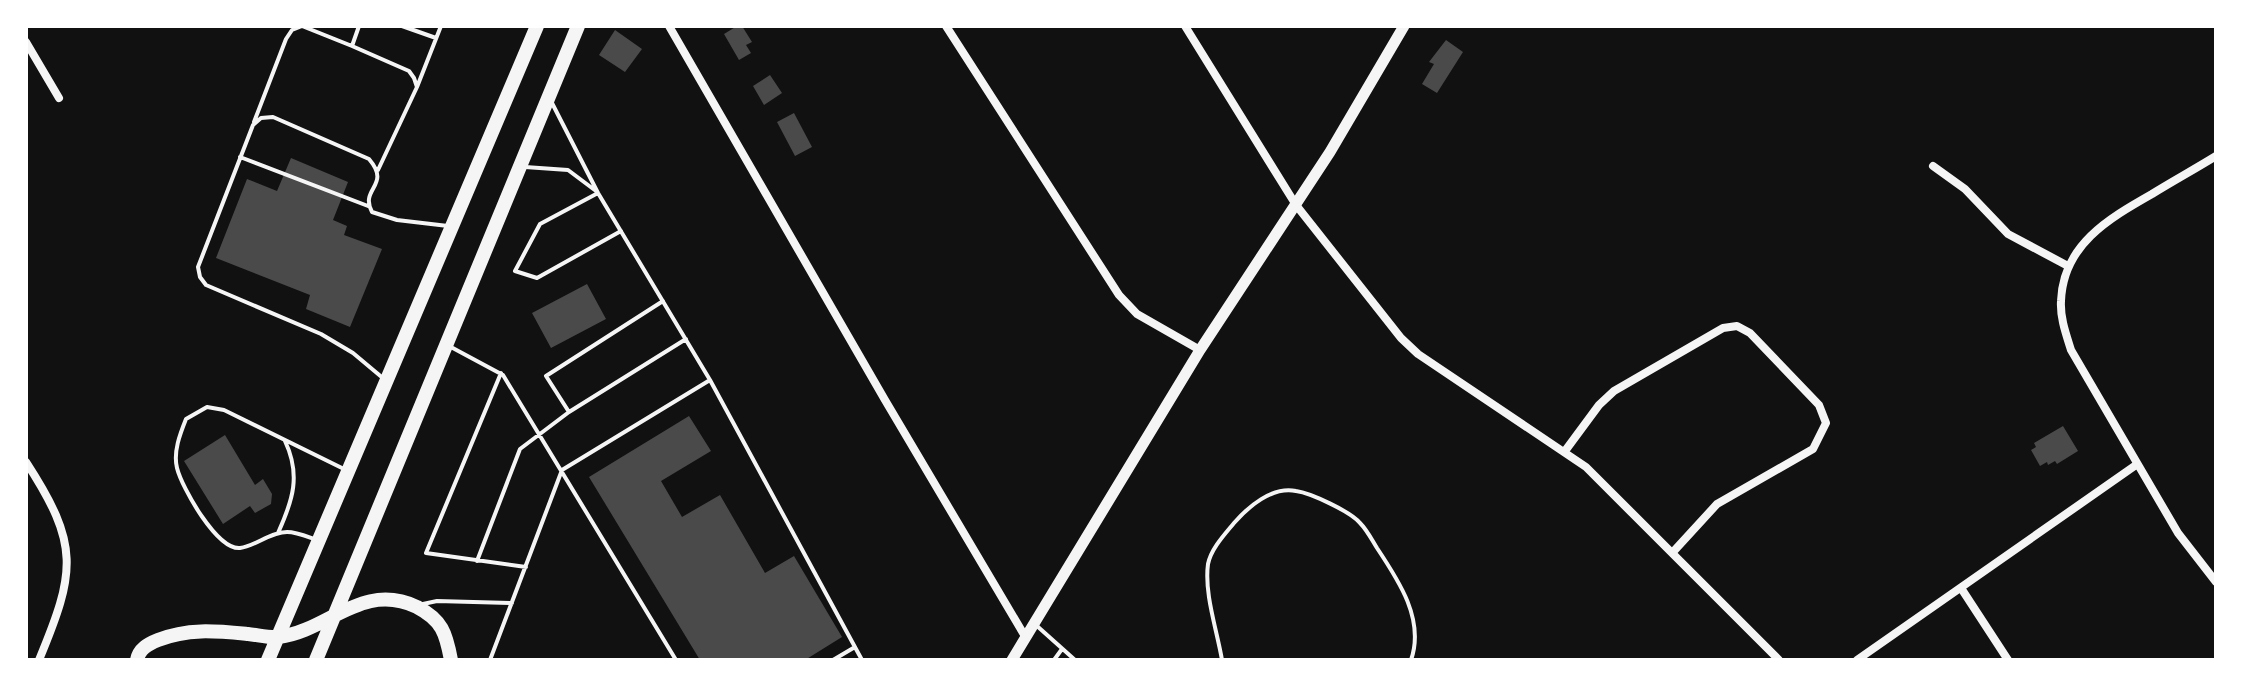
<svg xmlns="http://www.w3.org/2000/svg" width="2242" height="686" viewBox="0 0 2242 686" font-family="Helvetica,sans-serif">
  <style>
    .building { fill: #4a4a4a }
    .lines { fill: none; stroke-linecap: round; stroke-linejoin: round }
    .service { stroke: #f5f5f5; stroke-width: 4 }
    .minor { stroke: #f5f5f5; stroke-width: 8 }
    .tertiary { stroke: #f5f5f5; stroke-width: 11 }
    .trunk { stroke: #f5f5f5; stroke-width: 14 }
  </style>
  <rect width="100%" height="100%" fill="#111"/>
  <!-- building -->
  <path class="building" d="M737,26H742L752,42L746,45L751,53L739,60L724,34Z
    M615,30L642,49L625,72L599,55Z
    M1446,40L1463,52L1437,93L1422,84L1434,64L1429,62Z
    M770,75L782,93L764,105L753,86Z
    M794,113L812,147L795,156L777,122Z
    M291,158L348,182L333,220L347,226L344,235L382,249L350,327L306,309L310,295L216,258L247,179L277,191Z
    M587,284L606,319L551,348L532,313Z
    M689,416L711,451L661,481L682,517L720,495L765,573L794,556L842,637L805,660H700L589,477Z
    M2063,426L2078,451L2057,464L2055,461L2048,465L2047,462L2040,466L2031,450L2036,447L2034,443Z
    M225,435L255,485L263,479L272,494L271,504L255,513L250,506L223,524L184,461Z"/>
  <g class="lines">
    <!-- service -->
    <path class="service" d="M402,26L436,38
      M352,46L409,71L414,78L417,87L378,170
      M417,87L441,26
      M552,103L598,193L710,380L862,660
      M254,122L286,39L292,30L302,26L352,46L359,26
      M240,157L368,206
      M525,167L568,170L596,191
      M598,193L540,224L515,271L537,278L621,231
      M449,346L503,375L676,660
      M501,373L426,553L526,567
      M384,379L353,353L321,334L206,285L200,277L198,267L253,125L261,118L273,117L369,159C392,186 359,188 372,212L397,220L448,226
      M569,412L546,376L663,301
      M278,533C293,500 301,475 285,441
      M317,540C308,537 297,532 287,532C270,532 256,546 240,548C217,550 182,488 177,468C173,452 180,434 186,419L207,407L224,410L346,470
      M477,561L520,449L569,412L686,339
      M423,604L437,601L512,603
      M1037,626L1075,660
      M490,660L562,470L710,380
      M833,660L855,647
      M1054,660L1062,649
      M1222,660C1217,630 1204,594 1208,564C1211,549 1224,535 1234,523C1248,507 1272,486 1296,491C1311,493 1351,512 1360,523C1367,530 1372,540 1377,548C1399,581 1425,620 1411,660"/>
    <!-- minor -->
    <path class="minor" d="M669,26L885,400L1026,638
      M946,26L1119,295L1137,314L1200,350
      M1185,26L1296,205L1401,338L1418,354L1586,467L1779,660
      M26,42L59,98
      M2216,156C2195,169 2173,181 2152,194C2108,219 2063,245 2061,301C2060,318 2066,334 2071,350L2178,533L2216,582
      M1933,166L1965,189L2008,234L2068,266
      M1565,451L1599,405L1614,391L1723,328L1737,326L1750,333L1819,405L1826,423L1813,449L1717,504L1673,552
      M26,462C80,545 76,571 39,660
      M1961,588L2008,660
      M1857,660L2136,465"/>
    <!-- tertiary -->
    <path class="tertiary" d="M1012,660L1200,350L1330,152L1404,26"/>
    <!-- trunk -->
    <path class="trunk" d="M137,660C139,649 148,644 158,640C188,628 216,631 248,634C258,635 269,638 279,637C328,631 362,581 417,607C442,620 446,633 451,660
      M268,660L537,26
      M316,660L578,26"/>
  </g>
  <!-- border -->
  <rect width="2242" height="686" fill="none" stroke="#ffffff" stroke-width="56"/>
</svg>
